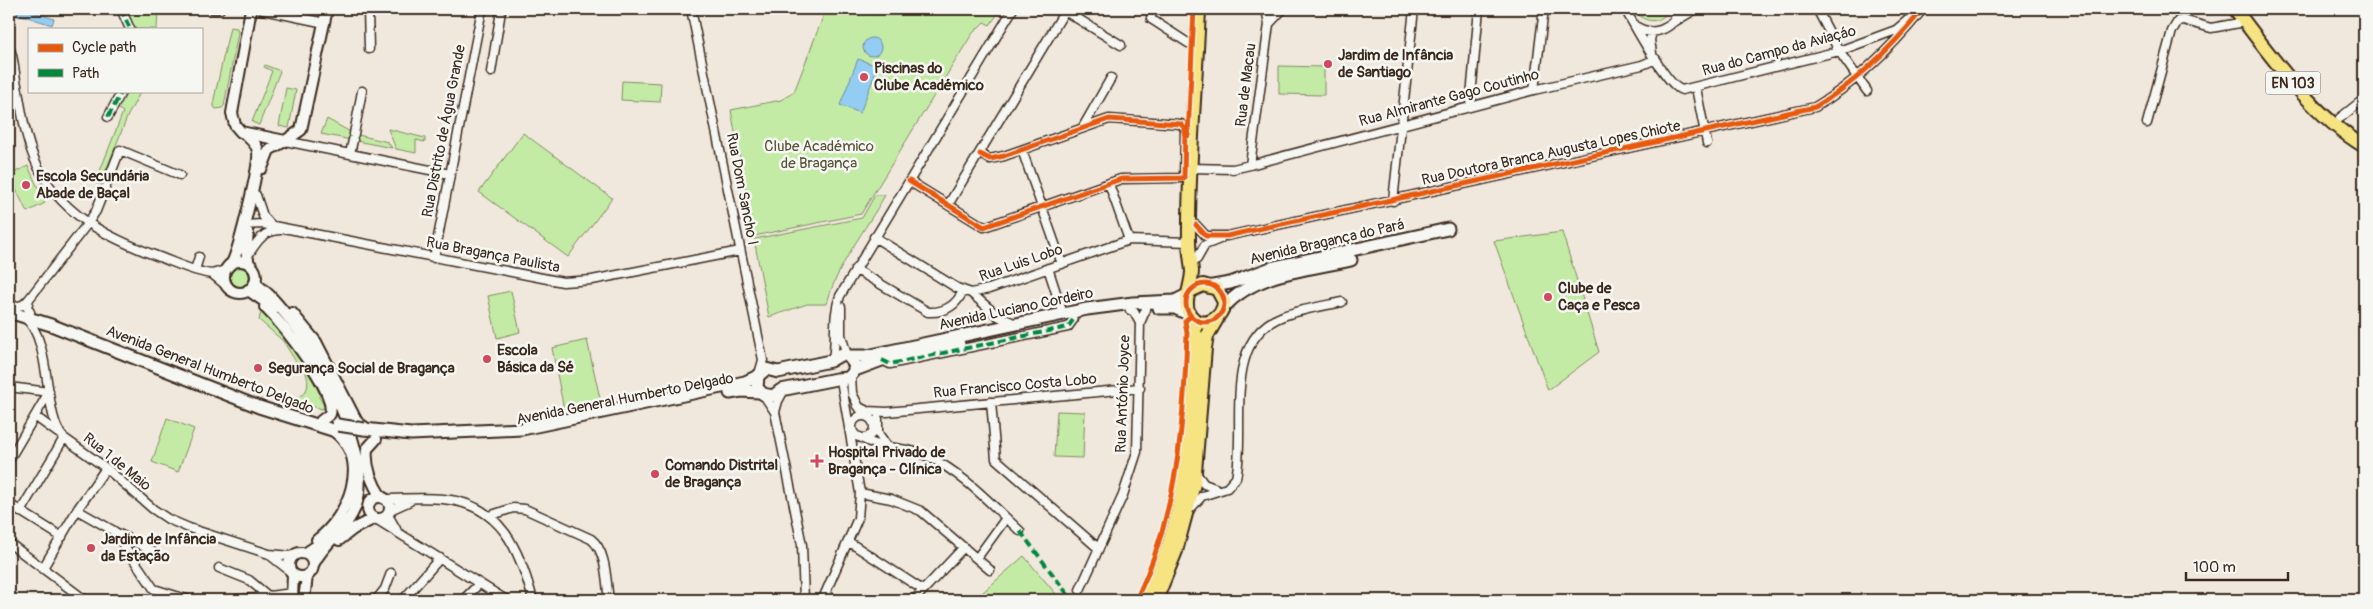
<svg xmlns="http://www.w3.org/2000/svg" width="2373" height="609" viewBox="0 0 2373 609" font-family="Pangolin,sans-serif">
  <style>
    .green { fill: #c4eba6; stroke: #808a62 }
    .water { fill: #94cdf3; stroke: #708c9e }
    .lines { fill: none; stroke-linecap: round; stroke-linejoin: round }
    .minor-casing { stroke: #3b2a1e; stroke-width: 11 }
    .tertiary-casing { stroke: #3b2a1e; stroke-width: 14 }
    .secondary-casing { stroke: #3b2a1e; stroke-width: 15 }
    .primary-casing { stroke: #3b2a1e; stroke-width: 16 }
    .minor { stroke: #f6f6f2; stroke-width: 8 }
    .tertiary { stroke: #f6f6f2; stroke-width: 10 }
    .secondary { stroke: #f6f6f2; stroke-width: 11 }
    .primary { stroke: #f6e381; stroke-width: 12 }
    .secondary-bridge-casing { stroke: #3b2a1e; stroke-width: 15; stroke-linecap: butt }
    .secondary-bridge { stroke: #f6f6f2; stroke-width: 11 }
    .quiet { stroke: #00873e; stroke-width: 4; stroke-dasharray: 8 4; stroke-linecap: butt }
    .cycleway-casing { stroke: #f6f6f2; stroke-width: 8 }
    .cycleway { stroke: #e8590c; stroke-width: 5 }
    .poi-dot { fill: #d1495b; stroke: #f6f6f2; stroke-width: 2 }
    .labels { text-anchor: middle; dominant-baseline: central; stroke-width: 5; stroke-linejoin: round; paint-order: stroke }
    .shield { fill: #f6f6f2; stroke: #73675e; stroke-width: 1 }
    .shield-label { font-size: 14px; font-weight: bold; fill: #3b2a1e }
    .street-label { font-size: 15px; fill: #3b2a1e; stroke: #f6f6f2 }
    .poi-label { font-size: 15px; font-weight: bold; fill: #3b2a1e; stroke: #f6f6f2; text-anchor: start }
    .park-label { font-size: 15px; fill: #565139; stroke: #f6f6f2 }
  </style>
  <rect width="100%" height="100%" fill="#f1e8dd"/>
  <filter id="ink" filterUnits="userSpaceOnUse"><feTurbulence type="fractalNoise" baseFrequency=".02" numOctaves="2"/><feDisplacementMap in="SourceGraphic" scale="10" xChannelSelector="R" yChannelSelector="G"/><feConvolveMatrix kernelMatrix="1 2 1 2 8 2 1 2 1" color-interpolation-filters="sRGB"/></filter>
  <g filter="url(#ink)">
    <!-- green -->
    <path class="green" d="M124,9H158L157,29H133Z
      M826,9H859L875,15L877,9H1001L990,25L984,22L972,34L861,214L754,236L731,110L781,100L794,92Z
      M1635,9H1669C1662,25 1642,24 1635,9Z
      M230,27L237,28L238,33L224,106L222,108L216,109L214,107V99Z
      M265,65L280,71L259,125L252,122L272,71L264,67Z
      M1279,66L1324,67V95L1279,94Z
      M622,81L661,83L660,102L621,100Z
      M286,88L296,90L289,128L279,126Z
      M128,91H141L128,115L105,173L100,171L123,112L117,108Z
      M327,119L354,134L388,142L392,148L321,134Z
      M388,129L425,138V142L416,140V153L396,149Z
      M523,133L612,198L568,257L479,192Z
      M28,166L45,203L27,212L9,175Z
      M875,195H885C867,228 835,268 827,304H807L769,317L754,239L862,218Z
      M1562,232L1599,352L1548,390L1494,241Z
      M229 277a10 10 0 1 1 20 0a10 10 0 1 1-20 0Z
      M511,291L520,332L497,338L488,296Z
      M262,308L292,341L321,391L319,397L325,407L322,409L292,400C309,394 311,385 304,368H300L283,341L259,320Z
      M587,340L601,403L564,410L552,348Z
      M1057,411L1085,412L1083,458L1054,457Z
      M167,418L194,429L178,472L152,462Z
      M1024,556L1061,600H974Z"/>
    <!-- water -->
    <path class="water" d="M18,9H25L54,19L52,25L21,15L20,17L17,16Z
      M863 47a9 9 0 1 1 18 0a9 9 0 1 1-18 0Z
      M858,59L878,66L860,113L840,105Z"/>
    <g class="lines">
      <defs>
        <path id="minor" d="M121,9L130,29
          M213,9H220
          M258,9L325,23
          M368,9L369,49
          M691,9L763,360L759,374
          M1152,9L1151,19L1188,43
          M1625,9L1634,25C1652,38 1674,30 1679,9
          M1817,9L1839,51L1867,91
          M1065,11L1121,45
          M1674,22L1696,9
          M1269,24L1283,9
          M1634,25C1642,39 1669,87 1682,90L1839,51L1896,30L1909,19
          M9,47C14,57 14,69 16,80C21,106 24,133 34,158C57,214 108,238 162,258C178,264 195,272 212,274
          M1652,53L1650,40L1652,32
          M491,72L501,11
          M1696,88L1707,143
          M1534,90L1544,9
          M1470,107L1479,9
          M108,117L122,91
          M2340,118L2364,99
          M2147,123L2172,31L2178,21L2183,20L2211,28L2245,22
          M1083,127L1111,78
          M354,134L362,91
          M285,141L450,174
          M1022,150L1062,264
          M350,154L353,140
          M1250,165L1269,24L1266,9
          M1191,168L1233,169L1250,165L1534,90L1642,65L1656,59
          M95,177L108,182
          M909,181L984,227L1121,179L1184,178L1185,129L1181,124L1109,119L1004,156L990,159L980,154
          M1109,184L1129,240
          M256,195L263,216L271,225
          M1393,201L1414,9
          M948,205L1066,9
          M244,225L263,224L563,282L592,280L740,251
          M1196,225L1206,236H1227L1815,107C1856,83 1892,47 1922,10
          M874,237L957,288L971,293L989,289L1129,240L1189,242
          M247,257C256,243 262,231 280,230
          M434,258L482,9
          M1197,259L1205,245L1220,239
          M1048,268L1063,314
          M855,269L928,312C945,313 956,306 963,291
          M195,270L199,257
          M212,274L229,288
          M212,274L225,270
          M971,293L998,316L1016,324
          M29,299L27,307L30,312
          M13,307L23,305L29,299L88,223L96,211L120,150L180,175
          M841,307V335L847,355
          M1130,310L1134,312L1140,323
          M26,319C52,340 43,419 64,438L106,468L153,509L168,519L189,528L269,554L292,556
          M833,358C837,337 832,317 840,296L1013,9
          M882,360L890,364L1068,327L1073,320
          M851,376L852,393L860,409
          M9,387L49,392
          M784,390L778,401L775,412L802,545L804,600
          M763,394L775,412
          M991,402L996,459L1098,548
          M857,406L867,411L887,412L1140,388
          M852 427a11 11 0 1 1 22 0a11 11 0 1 1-22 0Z
          M36,417L58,433
          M878,419V433L887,446
          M860,437C879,450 906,446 927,456C963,473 991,504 1020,531
          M9,460L49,392
          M1196,473L1204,484L1217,489
          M860,493L891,499L921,511L990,570
          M385,499C404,499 424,497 443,499C502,504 520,551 533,600
          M9,504L62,537
          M1190,509L1202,496L1227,488L1236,478C1247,427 1220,340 1283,316C1302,309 1323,306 1342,302
          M77,510L114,531L154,589L189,600
          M390,510L410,501
          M20,512L64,438
          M388,515L396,529
          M489,516L513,508L525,509L591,539C607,551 606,582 609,600
          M376,519L506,600
          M115,532L152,551
          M849,542L923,590
          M9,543L85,600
          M271,556L290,571
          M977,558L1006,518
          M43,568L77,510L106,468
          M219,568L249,580L267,595
          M1080,590L1123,495L1137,452L1140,323L1146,309
          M236,600L293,593
          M376,600L385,589L391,573
          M403,600L440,558
          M463,600L479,584
          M835,600L825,594L858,518L860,493L841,380
          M914,600L964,547"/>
        <path id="tertiary" d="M251,9L232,113L235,125L241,132L285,141L301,130L327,9
          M262,168L269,150L285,141
          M248,233L246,251L249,264
          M224 277a16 16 0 1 1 32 0a16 16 0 1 1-32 0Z
          M232,263C239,250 260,165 258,152C258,145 250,139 245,134
          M255,282C259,287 264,290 269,295C278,304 287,316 296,327C324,363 373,459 356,505C348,529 325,541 314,563
          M248,290L274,308
          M265,307C282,324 337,391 330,414L321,421
          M292,313L316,342L357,422L367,429
          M376,439L367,449C365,466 372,483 381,497
          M368 508a11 11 0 1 1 22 0a11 11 0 1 1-22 0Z
          M317,540C348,517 372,461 335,432
          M339,540L353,529L375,518
          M289 565a12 12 0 1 1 24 0a12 12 0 1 1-24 0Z
          M306,553L327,539
          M292,600L293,574
          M304,600L307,576"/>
        <path id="secondary" d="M1213,286L1230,283L1274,267L1448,229
          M1224,307C1255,272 1308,270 1351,260
          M1159,308H1175L1190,315
          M9,312L51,325L259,407L342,433
          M842,354L848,356L855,365L853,373L848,378L836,379L781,390L773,396L763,394L757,388L758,376L766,369L778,372L830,361Z
          M848,356H867L1087,309L1133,303L1175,301L1189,294
          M855,370L887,358L959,344
          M730,393L741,391L759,392
          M364,429L411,434L522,429L745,382L758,376"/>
        <path id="primary" d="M2235,9C2269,54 2314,117 2364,146
          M1190,291L1203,285L1217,289L1224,302C1223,319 1202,331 1190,315C1182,303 1192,285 1192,271C1191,261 1189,251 1189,241C1188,164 1196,86 1199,9
          M1145,600C1189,520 1191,423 1196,335L1193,318
          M1156,600L1176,551L1194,484L1205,348L1207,336L1217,319"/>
      </defs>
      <!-- minor casing -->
      <use href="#minor" class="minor-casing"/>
      <!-- tertiary casing -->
      <use href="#tertiary" class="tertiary-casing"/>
      <!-- secondary casing -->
      <use href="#secondary" class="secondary-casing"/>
      <!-- primary casing -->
      <use href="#primary" class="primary-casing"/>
      <!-- minor -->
      <use href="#minor" class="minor"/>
      <!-- tertiary -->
      <use href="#tertiary" class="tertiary"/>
      <!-- secondary -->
      <use href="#secondary" class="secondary"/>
      <!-- primary -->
      <use href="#primary" class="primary"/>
      <defs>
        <path id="secondary-bridge" d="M338,425L364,429"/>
      </defs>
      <!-- secondary-bridge casing -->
      <use href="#secondary-bridge" class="secondary-bridge-casing"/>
      <!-- secondary-bridge -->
      <use href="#secondary-bridge" class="secondary-bridge"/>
      <!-- quiet -->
      <path class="quiet" d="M121,9L130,29
        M108,117L122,91
        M882,360L890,364L1068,327L1073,320
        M1020,531L1072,600"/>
      <defs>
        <path id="cycleway" d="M1188,136L1194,9
          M909,181L984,227L1121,179L1184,178L1185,129L1181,124L1109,119L1004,156L990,159L980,154
          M1196,225L1206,236H1227L1815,107C1856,83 1892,47 1922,10
          M1186 303a19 19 0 1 1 38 0a19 19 0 1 1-38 0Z
          M1136,600C1177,516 1184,425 1187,333L1185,321L1191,316"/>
      </defs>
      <!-- cycleway casing -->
      <use href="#cycleway" class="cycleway-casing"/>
      <!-- cycleway -->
      <use href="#cycleway" class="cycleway"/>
    </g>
  </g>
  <!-- markers -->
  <g class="poi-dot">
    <circle cx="1328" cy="64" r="5"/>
    <circle cx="864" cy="77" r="5"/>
    <circle cx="26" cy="185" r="5"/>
    <circle cx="1548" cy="297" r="5"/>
    <circle cx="487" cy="359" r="5"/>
    <circle cx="258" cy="368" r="5"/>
    <path d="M814.5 453.5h5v5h5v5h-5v5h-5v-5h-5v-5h5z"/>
    <circle cx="655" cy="474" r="5"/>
    <circle cx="91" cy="548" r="5"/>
  </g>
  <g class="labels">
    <!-- shield labels -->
    <rect class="shield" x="2265.5" y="71.5" width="55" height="23" rx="4"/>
    <g class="shield-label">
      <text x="2293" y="83">EN 103</text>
    </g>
    <!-- street labels -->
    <g class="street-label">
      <text transform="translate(1779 51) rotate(-15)">Rua do Campo da Aviaçáo</text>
      <text transform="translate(1246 85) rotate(-83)">Rua de Macau</text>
      <text transform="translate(1449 98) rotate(-15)">Rua Almirante Gago Coutinho</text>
      <text transform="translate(444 131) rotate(-79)">Rua Distrito de Água Grande</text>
      <text transform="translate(1551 153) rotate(-12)">Rua Doutora Branca Augusta Lopes Chiote</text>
      <text transform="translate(742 189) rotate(79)">Rua Dom Sancho I</text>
      <text transform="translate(1327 242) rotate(-13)">Avenida Bragança do Pará</text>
      <text transform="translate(493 255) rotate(11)">Rua Bragança Paulista</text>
      <text transform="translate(1021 263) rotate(-19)">Rua Luis Lobo</text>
      <text transform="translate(1016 309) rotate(-12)">Avenida Luciano Cordeiro</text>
      <text transform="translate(210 370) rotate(21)">Avenida General Humberto Delgado</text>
      <text transform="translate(1015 386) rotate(-5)">Rua Francisco Costa Lobo</text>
      <text transform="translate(1123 394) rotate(-88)">Rua António Joyce</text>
      <text transform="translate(625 399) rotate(-11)">Avenida General Humberto Delgado</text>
      <text transform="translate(117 462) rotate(39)">Rua 1 de Maio</text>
    </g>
    <!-- poi labels -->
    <g class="poi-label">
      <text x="1338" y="55">Jardim de Infância<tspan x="1338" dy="17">de Santiago</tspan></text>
      <text x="874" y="68">Piscinas do<tspan x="874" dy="17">Clube Académico</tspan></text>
      <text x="36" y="176">Escola Secundária<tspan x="36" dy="17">Abade de Baçal</tspan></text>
      <text x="1558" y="288">Clube de<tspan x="1558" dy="17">Caça e Pesca</tspan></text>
      <text x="497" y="350">Escola<tspan x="497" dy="17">Básica da Sé</tspan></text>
      <text x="268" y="368">Segurança Social de Bragança</text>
      <text x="828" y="452">Hospital Privado de<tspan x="828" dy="17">Bragança - Clínica</tspan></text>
      <text x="665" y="465">Comando Distrital<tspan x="665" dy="17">de Bragança</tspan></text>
      <text x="101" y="539">Jardim de Infância<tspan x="101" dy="17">da Estação</tspan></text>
    </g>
    <!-- park labels -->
    <g class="park-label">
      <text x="819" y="146">Clube Académico<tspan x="819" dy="17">de Bragança</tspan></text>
    </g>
  </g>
  <!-- margin -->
  <rect width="2373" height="609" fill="none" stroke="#f6f6f2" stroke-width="30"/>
  <rect x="15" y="15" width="2343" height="579" fill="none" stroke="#3b2a1e" stroke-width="2" filter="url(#ink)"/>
  <!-- legend -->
  <rect x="28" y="28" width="175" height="65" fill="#f6f6f2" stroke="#aba49d"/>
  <rect x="38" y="44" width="25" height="8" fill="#e8590c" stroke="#aba49d"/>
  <text x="72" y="52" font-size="15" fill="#3b2a1e">Cycle path</text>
  <rect x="38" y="69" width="25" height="8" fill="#00873e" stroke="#aba49d"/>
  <text x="72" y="78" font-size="15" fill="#3b2a1e">Path</text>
  <!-- scale -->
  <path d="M2186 572v8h102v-8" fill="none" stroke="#3b2a1e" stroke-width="2.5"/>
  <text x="2193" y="572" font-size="15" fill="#3b2a1e" stroke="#f6f6f2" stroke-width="4" paint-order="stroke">100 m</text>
</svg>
